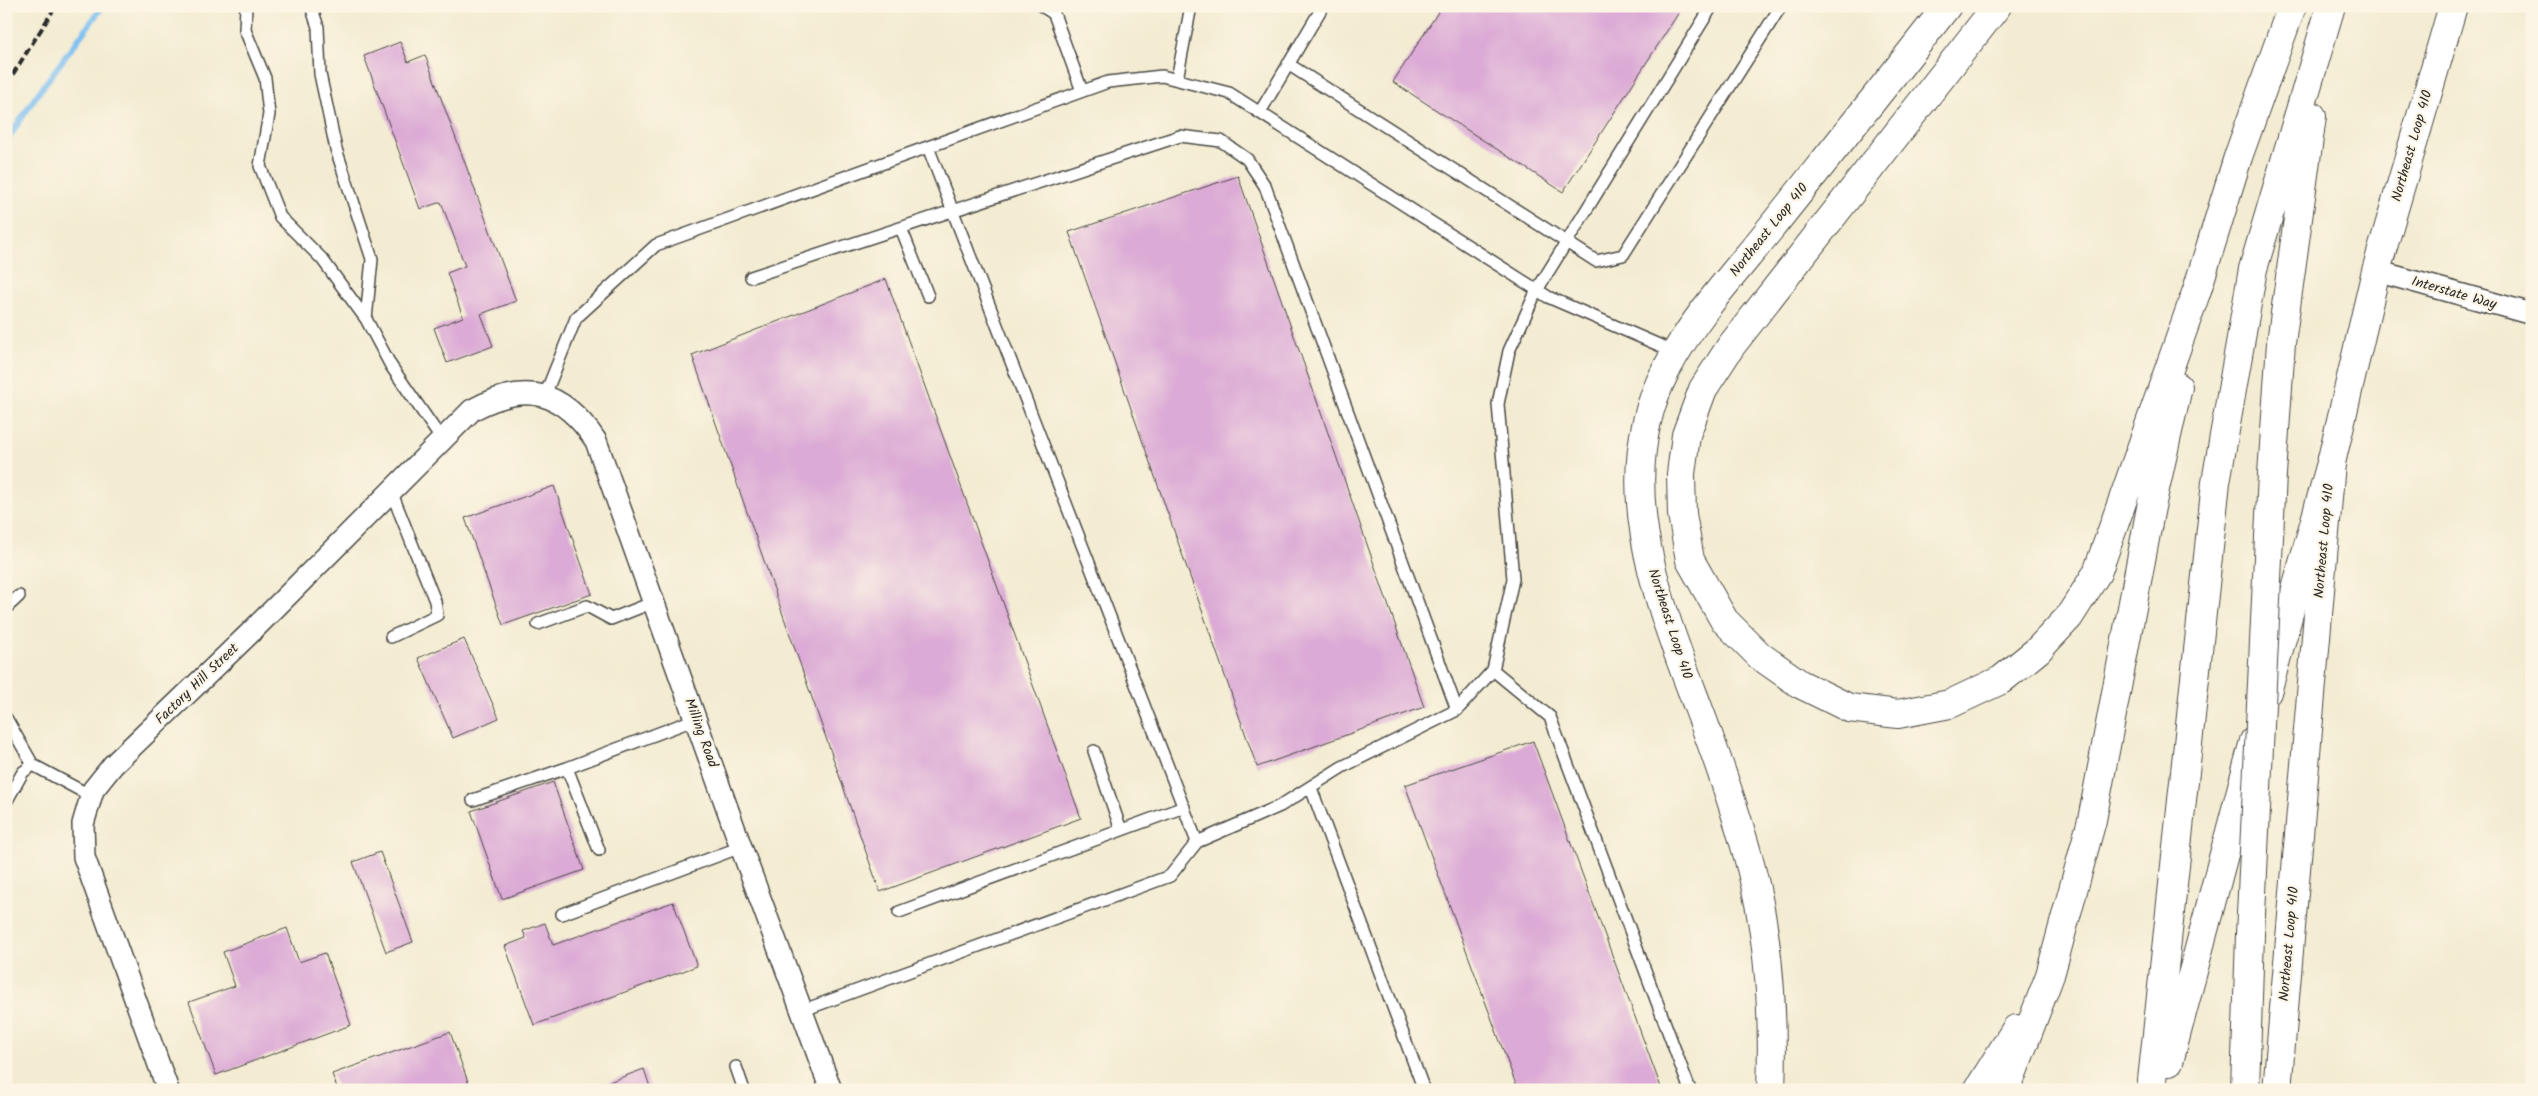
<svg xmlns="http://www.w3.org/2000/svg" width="2538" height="1096" viewBox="0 0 2538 1096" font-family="Kalam,sans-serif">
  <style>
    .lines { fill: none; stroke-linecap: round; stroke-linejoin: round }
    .stream { stroke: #7bbff2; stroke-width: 6 }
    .building { fill: #dcaad6 }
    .service-casing { stroke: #494844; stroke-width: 14 }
    .minor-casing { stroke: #494844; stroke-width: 24 }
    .secondary-casing { stroke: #494844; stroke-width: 30 }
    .motorway-casing { stroke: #494844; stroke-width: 30 }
    .service { stroke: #fff; stroke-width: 11 }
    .minor { stroke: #fff; stroke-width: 21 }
    .secondary { stroke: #fff; stroke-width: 28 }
    .motorway { stroke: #fff; stroke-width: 28 }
    .rail { stroke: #2b2b2b; stroke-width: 4; stroke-dasharray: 8 4; stroke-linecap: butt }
    .motorway-bridge-casing { stroke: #494844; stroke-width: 30; stroke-linecap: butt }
    .motorway-bridge { stroke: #fff; stroke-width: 28 }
    .labels { text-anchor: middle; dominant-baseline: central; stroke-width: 4.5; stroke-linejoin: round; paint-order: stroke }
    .street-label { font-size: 14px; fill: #2b2b2b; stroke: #fcf5e5 }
  </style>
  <rect width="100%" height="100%" fill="#fcf5e5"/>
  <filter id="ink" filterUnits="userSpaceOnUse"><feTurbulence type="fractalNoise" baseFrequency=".02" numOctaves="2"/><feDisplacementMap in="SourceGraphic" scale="10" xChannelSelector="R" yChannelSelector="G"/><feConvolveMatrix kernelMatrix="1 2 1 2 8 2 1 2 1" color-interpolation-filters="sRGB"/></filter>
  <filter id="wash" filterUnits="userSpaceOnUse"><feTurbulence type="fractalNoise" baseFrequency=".0096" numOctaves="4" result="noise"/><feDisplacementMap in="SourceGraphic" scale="20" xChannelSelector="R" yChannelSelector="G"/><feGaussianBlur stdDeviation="1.12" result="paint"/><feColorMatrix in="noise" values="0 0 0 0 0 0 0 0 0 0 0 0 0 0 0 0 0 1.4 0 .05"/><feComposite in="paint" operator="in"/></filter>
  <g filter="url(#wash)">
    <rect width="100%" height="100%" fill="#f3ecd2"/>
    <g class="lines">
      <!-- stream -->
      <path class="stream" d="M6,142L36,96L103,6"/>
    </g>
    <g id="blocks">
      <!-- building -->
      <path class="building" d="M1442,6H1683L1563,192L1393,82Z
        M400,42L408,62L425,55L516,301L481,314L493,346L447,363L434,328L463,317L447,273L465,266L441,202L420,209L364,56Z
        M1238,176L1424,707L1257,767L1069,232Z
        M886,279L1081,818L880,892L692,355Z
        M554,486L592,594L503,625L465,518Z
        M464,639L499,718L453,738L418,658Z
        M1533,741L1662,1090H1518L1405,785Z
        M553,782L584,870L502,899L471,811Z
        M380,852L413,942L386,952L353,862Z
        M673,902L697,966L534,1025L505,946L526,938L523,931L545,923L553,945Z
        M287,928L299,962L325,953L351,1025L216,1075L189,1002L235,986L223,952Z
        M450,1032L471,1090H338L332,1074Z
        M644,1069L651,1090H594L593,1088Z"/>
    </g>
  </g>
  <g filter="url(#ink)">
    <use href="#blocks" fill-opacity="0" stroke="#494844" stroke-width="1"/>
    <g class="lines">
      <defs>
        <path id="service" d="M246,6L245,30L265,78L269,114L260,166L280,217L322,259L366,319L391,366L442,440
          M311,6L318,27L320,74L336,149L372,259L366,319
          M1042,6L1054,14L1082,91
          M1288,64L1596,261L1623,255L1781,6
          M1177,79L1191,6
          M1260,112L1323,6
          M928,147L1197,842L1280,806L1342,767L1457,710L1493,670L1513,579L1498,404L1509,351L1537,290L1712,6
          M901,228L928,296
          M751,277L1180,136L1221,141L1247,159L1265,186L1457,710
          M545,395L576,318L656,245L1108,82L1162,76L1229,93L1548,297L1675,352
          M6,608L19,596
          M538,624L587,606L611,619L654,602
          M391,637L437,615L435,601L391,491
          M1493,670L1550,717L1690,1090
          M6,718L33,765
          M1094,751L1121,830
          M1311,788L1424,1090
          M473,800L567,768
          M6,802L23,772L33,765L91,796
          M599,850L567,768L696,719
          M899,912L1184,807
          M562,914L741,847
          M801,1011L1170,876L1197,842
          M736,1067L744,1090"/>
        <path id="minor" d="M2376,271L2532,314
          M168,1090L84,857L83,824L93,790L113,765L249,634L472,410C526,381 562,390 596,441L741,847L831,1090"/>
        <path id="secondary" d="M1771,1090C1774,1015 1770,941 1751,868C1737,814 1718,760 1698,707C1658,601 1609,480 1666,370C1693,318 1734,274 1770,229C1829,155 1889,81 1947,6
          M2277,1090L2331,463L2376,271L2453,6"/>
        <path id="motorway" d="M1997,6L1731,346L1703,389L1686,435L1681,474L1682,514L1690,560L1724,620L1760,656L1800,684L1849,708L1898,714L1950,704L2001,680L2038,650L2069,617L2097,573L2197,290L2238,157L2292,6
          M2272,474L2281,343L2312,116
          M2267,692L2331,463
          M2169,1062L2254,741
          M1978,1090L2016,1029
          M2006,1090L2050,975L2092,820L2151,507L2178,387
          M2151,1090L2216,482L2253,269L2331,6
          M2245,1090L2250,935"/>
      </defs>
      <!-- service casing -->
      <use href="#service" class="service-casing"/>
      <!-- minor casing -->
      <use href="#minor" class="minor-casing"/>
      <!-- secondary casing -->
      <use href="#secondary" class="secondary-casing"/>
      <!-- motorway casing -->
      <use href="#motorway" class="motorway-casing"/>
      <!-- service -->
      <use href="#service" class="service"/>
      <!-- minor -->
      <use href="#minor" class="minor"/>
      <!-- secondary -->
      <use href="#secondary" class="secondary"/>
      <!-- motorway -->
      <use href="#motorway" class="motorway"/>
      <!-- rail -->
      <path class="rail" d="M6,85L56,6"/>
      <defs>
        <path id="motorway-bridge" d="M2250,935L2272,474"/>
      </defs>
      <!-- motorway-bridge casing -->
      <use href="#motorway-bridge" class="motorway-bridge-casing"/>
      <!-- motorway-bridge -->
      <use href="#motorway-bridge" class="motorway-bridge"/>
    </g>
  </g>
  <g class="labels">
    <!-- street labels -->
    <g class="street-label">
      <text transform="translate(2412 146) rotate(-74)">Northeast Loop 410</text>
      <text transform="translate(1769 230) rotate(-51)">Northeast Loop 410</text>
      <text transform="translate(2454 293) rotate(16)">Interstate Way</text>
      <text transform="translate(2324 541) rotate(-85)">Northeast Loop 410</text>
      <text transform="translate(1670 624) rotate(72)">Northeast Loop 410</text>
      <text transform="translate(197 684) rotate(-44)">Factory Hill Street</text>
      <text transform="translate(701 733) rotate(70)">Milling Road</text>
      <text transform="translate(2289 944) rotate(-85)">Northeast Loop 410</text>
    </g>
  </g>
  <!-- margin -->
  <rect width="2538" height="1096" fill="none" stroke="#fcf5e5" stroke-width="25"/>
</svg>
